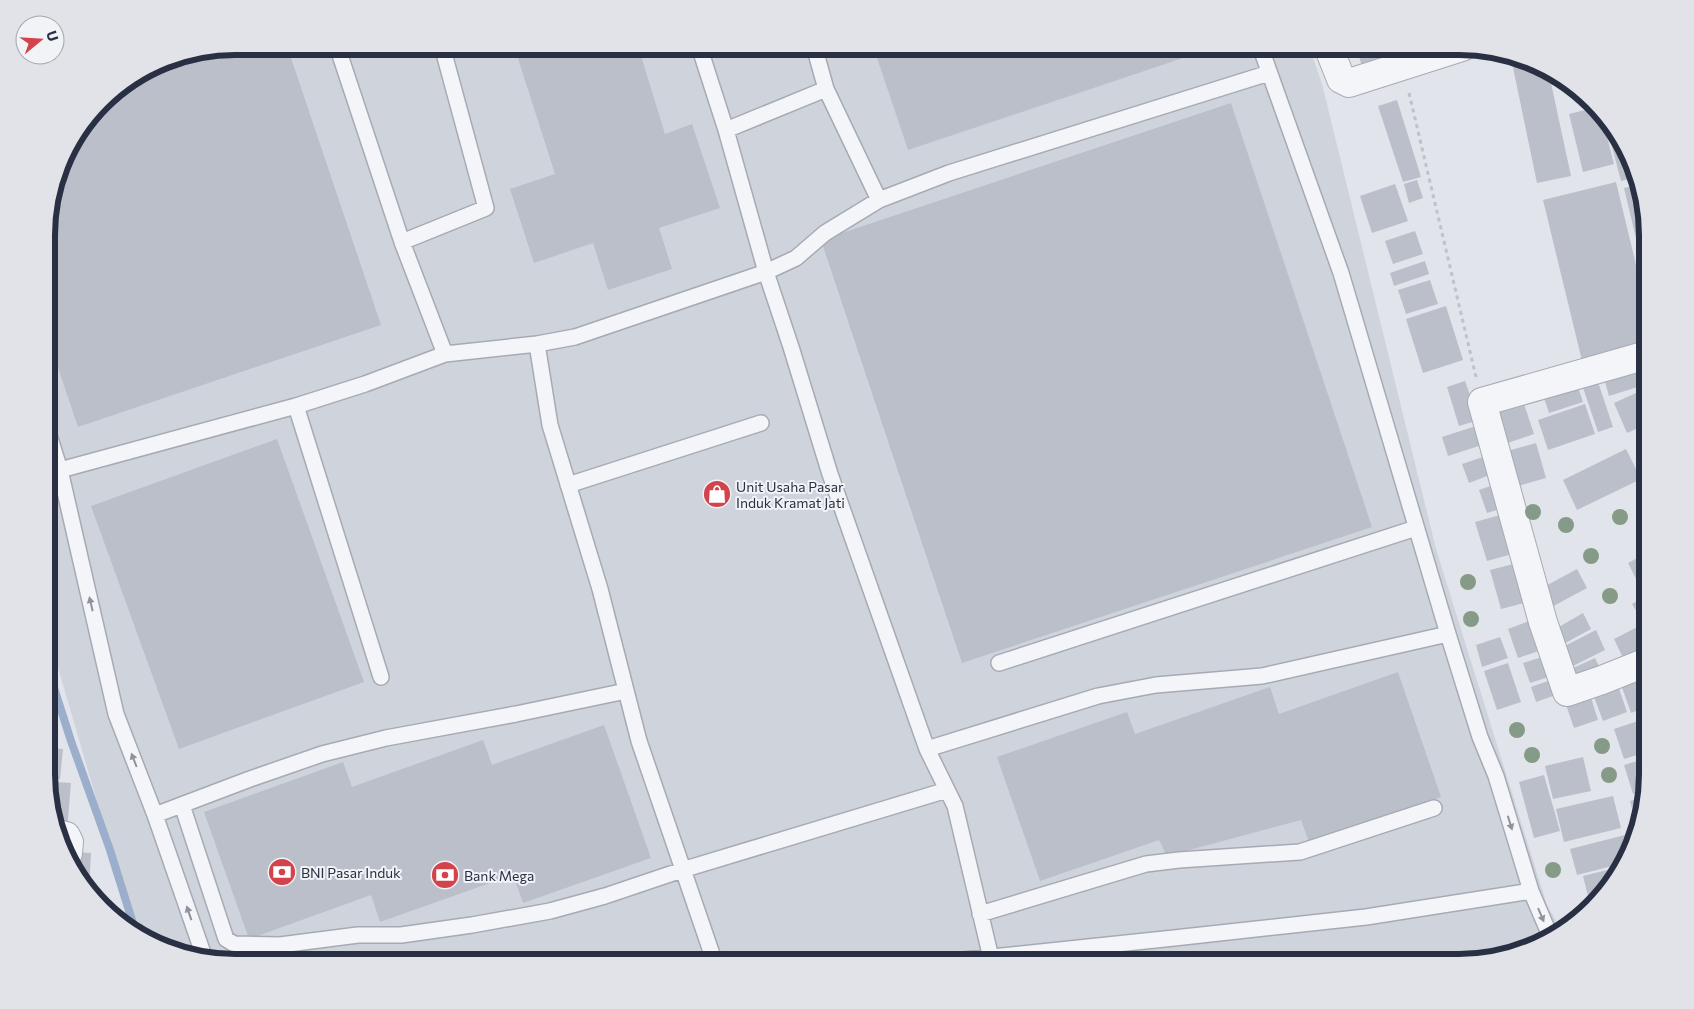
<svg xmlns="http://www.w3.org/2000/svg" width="1694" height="1009" viewBox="0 0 1694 1009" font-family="Commissioner,sans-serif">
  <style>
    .built { fill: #cfd3dc }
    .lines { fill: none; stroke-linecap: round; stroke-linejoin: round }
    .stream { stroke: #9baecb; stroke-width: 8 }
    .building { fill: #bbbfca }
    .lane-casing { stroke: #a6aab5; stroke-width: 18 }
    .street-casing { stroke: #a6aab5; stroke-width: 30 }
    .path { stroke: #bfc2c9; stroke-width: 3; stroke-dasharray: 4 4; stroke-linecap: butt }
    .lane { stroke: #f4f5f8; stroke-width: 15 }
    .street { stroke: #f4f5f8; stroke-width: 28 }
    .tree { fill: #859b87 }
    .oneway { fill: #8e929e }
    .labels { text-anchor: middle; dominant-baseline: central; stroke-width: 4; stroke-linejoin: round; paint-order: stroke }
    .poi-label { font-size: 14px; fill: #293043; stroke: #f1f3f7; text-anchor: start }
    .rim { fill: none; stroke: #293043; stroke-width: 6 }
  </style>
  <rect width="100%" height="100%" fill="#e1e4ea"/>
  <!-- built -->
  <path class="built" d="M235,46H1309L1322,84L1436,549L1547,905L1562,931L1554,937L1471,962L235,963L186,956L140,937L135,932L48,633V210L66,151L110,93Z"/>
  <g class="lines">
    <!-- stream -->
    <path class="stream" d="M48,669L71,741L110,850L136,933"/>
  </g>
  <!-- building -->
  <path class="building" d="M235,46H287L381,325L78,427L48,338V210L66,151L110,93L163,60Z
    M514,46H638L665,134L692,124L720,208L659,228L672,269L608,290L593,243L534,263L510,189L555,174Z
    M873,46H1206L1207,50L908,150Z
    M1356,46H1423L1363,70Z
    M1510,53L1548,69L1571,176L1537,183Z
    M1397,100L1421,177L1403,182L1378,106Z
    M1231,103L1372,527L962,663L821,240Z
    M1593,108L1602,117L1614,164L1583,172L1569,114Z
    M1605,120L1616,130L1638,177L1621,181Z
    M1417,180L1423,198L1409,203L1404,184Z
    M1616,182L1639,277L1647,304V352L1584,369L1543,200Z
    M1395,184L1408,221L1372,233L1360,196Z
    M1640,184L1647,222V240L1637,243L1624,188Z
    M1415,231L1423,254L1393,264L1385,241Z
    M1425,261L1429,274L1394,286L1390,273Z
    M1430,280L1438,304L1406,314L1398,290Z
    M1446,306L1463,360L1423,373L1406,319Z
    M1647,357V384L1609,396L1602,371Z
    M1594,370L1613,427L1598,432L1579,376Z
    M1575,378L1583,402L1549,413L1541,389Z
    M1465,381L1479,420L1459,426L1447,387Z
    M1647,388V424L1627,433L1614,403Z
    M1522,398L1534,434L1499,446L1486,409Z
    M1585,404L1595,434L1548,450L1538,420Z
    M1479,425L1485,444L1448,456L1442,437Z
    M277,439L364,682L179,749L91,506Z
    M1536,443L1546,478L1511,488L1501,453Z
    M1626,449L1641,479L1577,510L1563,480Z
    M1489,455L1495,473L1469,483L1462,464Z
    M1499,483L1507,507L1487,513L1479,490Z
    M1500,515L1512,554L1487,561L1475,522Z
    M1647,553V581L1639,585L1628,563Z
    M1517,563L1528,602L1501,609L1490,570Z
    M1577,569L1587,588L1550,608L1540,589Z
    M1647,595V615L1641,619L1632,604Z
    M1583,613L1591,629L1558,647L1550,632Z
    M1537,618L1548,648L1518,658L1508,629Z
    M1647,622V650L1625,662L1614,639Z
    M1596,630L1605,650L1565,670L1555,651Z
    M1500,637L1508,658L1482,667L1476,645Z
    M1551,654L1558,674L1530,683L1523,663Z
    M1595,658L1603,675L1577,687L1569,670Z
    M1508,663L1521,702L1497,710L1484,671Z
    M1398,672L1441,797L1309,842L1301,820L1167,856L1159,840L1040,881L997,757L1127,712L1135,734L1270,687L1279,714Z
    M1639,672L1647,695V707L1631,713L1619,679Z
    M1559,677L1564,692L1536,702L1531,687Z
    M1616,680L1627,712L1603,721L1591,689Z
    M1588,688L1598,720L1574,728L1563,696Z
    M1647,718V752L1624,759L1614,729Z
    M604,725L651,858L523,903L513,875L380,922L371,895L249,939L204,812L343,762L352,787L483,740L492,765Z
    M48,748L63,749L60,779L48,778Z
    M1583,757L1591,791L1553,799L1545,766Z
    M1647,758L1646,790L1633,794L1624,765Z
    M1544,775L1560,831L1534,838L1519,782Z
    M55,782L71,783L67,831L60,830L53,812Z
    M1613,796L1621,828L1564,842L1556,809Z
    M1644,797L1636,824L1630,801Z
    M1625,835L1628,849L1624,863L1577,875L1570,849Z
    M73,852L91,853L89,889L78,879L72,862Z
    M1623,866L1605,891L1588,896L1583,876Z"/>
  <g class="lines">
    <defs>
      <path id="lane" d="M337,46L402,242L445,354
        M699,46L726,130L766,272L791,347L830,474L927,749L955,806L991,958
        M814,46L826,89L879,200
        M1260,46L1341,273L1448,634L1480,737L1496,776L1531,891L1551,938
        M726,130L826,89
        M402,242L486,208L442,46
        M537,344L550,425L600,589L639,741L715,963
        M296,406L381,677
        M48,432L60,470L116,714L155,815L205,959
        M60,470L296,406L365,384L445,354L537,344L575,337L766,272L796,258L825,233L879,200L949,173L1269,73
        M568,485L761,423
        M999,663L1416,528
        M927,749L1098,696L1156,685L1262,676L1448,634
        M182,805L226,939L234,944L280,945
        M155,815L250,779L322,754L386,738L516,714L626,691
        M980,914L1146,864L1179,860L1300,852L1434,808
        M283,963L280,945L358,935H401L472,925L550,911L605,896L682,870L947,790
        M934,963L1174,938L1366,917L1531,891"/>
      <path id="street" d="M1328,46L1341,79L1349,83L1462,47
        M1647,355L1482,402L1543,622L1567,692L1602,680L1647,662
        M62,835L66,836L69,842L68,853"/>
    </defs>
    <!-- lane casing -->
    <use href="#lane" class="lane-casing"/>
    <!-- street casing -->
    <use href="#street" class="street-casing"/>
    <!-- path -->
    <path class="path" d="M1409,93L1476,377"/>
    <!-- lane -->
    <use href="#lane" class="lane"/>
    <!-- street -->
    <use href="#street" class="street"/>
  </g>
  <!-- trees -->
  <g class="tree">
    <circle cx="1533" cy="512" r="8"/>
    <circle cx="1620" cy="517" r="8"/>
    <circle cx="1566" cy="525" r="8"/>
    <circle cx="1591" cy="556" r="8"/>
    <circle cx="1468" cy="582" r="8"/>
    <circle cx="1610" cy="596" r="8"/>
    <circle cx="1471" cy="619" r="8"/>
    <circle cx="1517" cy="730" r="8"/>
    <circle cx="1602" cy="746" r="8"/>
    <circle cx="1532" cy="755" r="8"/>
    <circle cx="1609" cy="775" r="8"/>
    <circle cx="1553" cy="870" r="8"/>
  </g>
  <!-- one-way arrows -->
  <defs><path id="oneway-solid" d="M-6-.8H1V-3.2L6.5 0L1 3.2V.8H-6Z" transform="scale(1.25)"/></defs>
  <g class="oneway">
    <use href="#oneway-solid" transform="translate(91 604) rotate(-103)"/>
    <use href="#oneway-solid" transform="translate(134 760) rotate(-111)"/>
    <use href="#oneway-solid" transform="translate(1510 823) rotate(73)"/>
    <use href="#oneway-solid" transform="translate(189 913) rotate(-109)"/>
    <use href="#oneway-solid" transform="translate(1541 915) rotate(67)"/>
  </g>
  <!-- icons -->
  <defs>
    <symbol id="shop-disc" viewBox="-11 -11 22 22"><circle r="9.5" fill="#d3434c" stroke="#f1f3f7"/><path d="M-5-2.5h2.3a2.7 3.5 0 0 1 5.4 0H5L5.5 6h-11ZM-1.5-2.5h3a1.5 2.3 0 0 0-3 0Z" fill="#fff"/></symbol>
    <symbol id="bank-disc" viewBox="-11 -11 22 22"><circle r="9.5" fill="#d3434c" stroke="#f1f3f7"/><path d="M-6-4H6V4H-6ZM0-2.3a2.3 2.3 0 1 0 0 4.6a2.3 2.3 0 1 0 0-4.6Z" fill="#fff"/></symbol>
  </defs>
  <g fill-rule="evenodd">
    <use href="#shop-disc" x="701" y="478" width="32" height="32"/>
    <use href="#bank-disc" x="266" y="856" width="32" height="32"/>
    <use href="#bank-disc" x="429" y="859" width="32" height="32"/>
  </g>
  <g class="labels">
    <!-- poi labels -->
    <g class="poi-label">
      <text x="736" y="486">Unit Usaha Pasar<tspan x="736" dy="16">Induk Kramat Jati</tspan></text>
      <text x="301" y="872">BNI Pasar Induk</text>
      <text x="464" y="875">Bank Mega</text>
    </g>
  </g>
  <!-- crop -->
  <path d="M0 0H1694V1009H0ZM235 55H1459A180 180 0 0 1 1639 235V774A180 180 0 0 1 1459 954H235A180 180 0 0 1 55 774V235A180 180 0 0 1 235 55Z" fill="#e1e3e9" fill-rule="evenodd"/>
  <path class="rim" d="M235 55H1459A180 180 0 0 1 1639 235V774A180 180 0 0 1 1459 954H235A180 180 0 0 1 55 774V235A180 180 0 0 1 235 55Z"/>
  <!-- north arrow -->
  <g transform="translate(40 40) rotate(72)"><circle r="24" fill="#f1f3f7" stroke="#a1a5af"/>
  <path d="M0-4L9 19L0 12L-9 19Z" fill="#d3434c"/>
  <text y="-8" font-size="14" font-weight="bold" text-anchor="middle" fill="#293043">U</text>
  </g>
</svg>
